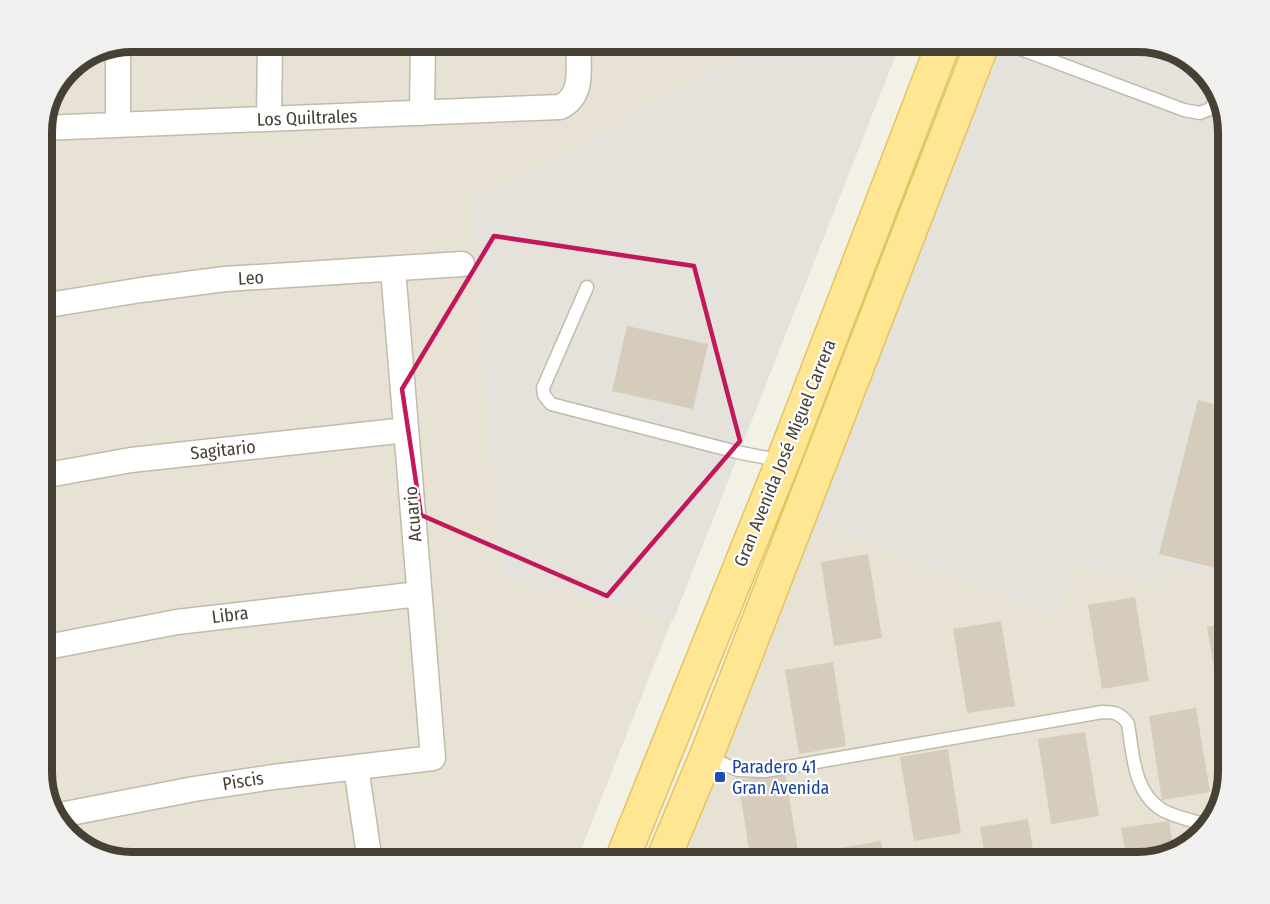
<svg xmlns="http://www.w3.org/2000/svg" width="1270" height="904" viewBox="0 0 1270 904" font-family="'Fira Sans Condensed',sans-serif">
  <style>
    .residential { fill: #e7e2d4 }
    .industrial { fill: #e5e1db }
    .building { fill: #d5ccbb }
    .lines { fill: none; stroke-linecap: round; stroke-linejoin: round }
    .lane-casing { stroke: #c1bbab; stroke-width: 15 }
    .street-casing { stroke: #c1bbab; stroke-width: 27 }
    .primary-casing { stroke: #e4c462; stroke-width: 36 }
    .lane { stroke: #fff; stroke-width: 12 }
    .street { stroke: #fff; stroke-width: 24 }
    .primary { stroke: #ffe693; stroke-width: 33 }
    .marked { fill: none; stroke: #c2185b; stroke-width: 4.5; stroke-linejoin: round }
    .transit-dot { fill: #1a4fb4; stroke: #fff; stroke-width: 2 }
    .labels { text-anchor: middle; dominant-baseline: central; stroke-width: 4.5; stroke-linejoin: round; paint-order: stroke }
    .street-label { font-size: 18px; fill: #464035; stroke: #fff }
    .transit-label { font-size: 18px; fill: #164399; stroke: #fff; text-anchor: start }
    .rim { fill: none; stroke: #464035; stroke-width: 8 }
  </style>
  <rect width="100%" height="100%" fill="#f3f0e6"/>
  <!-- residential -->
  <path class="residential" d="M132,42H901L576,862H132L78,844L51,812L42,777V126L73,65Z
    M1003,42H1138L1192,60L1219,92L1228,132V772L1210,826L1178,853L1138,862H678Z"/>
  <!-- industrial -->
  <path class="industrial" d="M761,42H869L898,48L673,621L501,579L470,195L509,186Z
    M1003,42H1138L1192,60L1219,92L1221,101L1211,136L1228,141V580L1166,566L1156,586L1076,565L1055,617L813,521Z"/>
  <!-- building -->
  <path class="building" d="M627,326L708,344L693,409L612,391Z
    M1198,400L1228,408V571L1159,554Z
    M868,554L882,638L834,646L821,562Z
    M1135,597L1149,681L1102,689L1088,605Z
    M1001,621L1015,706L967,713L953,629Z
    M1228,623V710L1221,711L1207,627Z
    M833,662L846,746L799,754L785,670Z
    M1196,708L1210,792L1162,800L1149,716Z
    M1085,732L1099,816L1051,824L1038,739Z
    M948,749L961,833L914,841L900,757Z
    M785,772L799,857L765,862H751L738,780Z
    M1028,819L1035,862H986L980,827Z
    M1169,821L1174,853L1138,862H1127L1121,828Z
    M881,841L885,862H836L834,849Z"/>
  <g class="lines">
    <defs>
      <path id="lane" d="M1002,42L1184,110L1200,113L1210,109L1219,95
        M587,287L543,388L544,395L551,404L737,452L783,461
        M707,757L738,770L765,771L1102,712C1114,712 1121,713 1128,724C1133,753 1133,791 1161,809C1173,817 1196,821 1210,826"/>
      <path id="street" d="M422,113L423,42
        M269,119L270,42
        M118,125V47
        M42,128L560,107C585,96 578,65 578,42
        M42,306L141,290L225,279L462,264
        M42,476L131,460L406,430
        M42,648L177,622L419,594
        M356,767L370,862
        M55,816L194,789L273,777L433,758L393,269"/>
      <path id="primary" d="M621,862L783,461L944,42
        M662,862L706,757L983,42"/>
    </defs>
    <!-- lane casing -->
    <use href="#lane" class="lane-casing"/>
    <!-- street casing -->
    <use href="#street" class="street-casing"/>
    <!-- primary casing -->
    <use href="#primary" class="primary-casing"/>
    <!-- lane -->
    <use href="#lane" class="lane"/>
    <!-- street -->
    <use href="#street" class="street"/>
    <!-- primary -->
    <use href="#primary" class="primary"/>
  </g>
  <!-- marked area -->
  <path class="marked" d="M494,236L694,266L740,441L607,596L421,515L402,389Z"/>
  <!-- markers -->
  <rect class="transit-dot" x="714" y="771" width="12" height="12" rx="3"/>
  <g class="labels">
    <!-- street labels -->
    <g class="street-label">
      <text transform="translate(307 118) rotate(-2)">Los Quiltrales</text>
      <text transform="translate(251 278) rotate(-3)">Leo</text>
      <text transform="translate(223 450) rotate(-6)">Sagitario</text>
      <text transform="translate(785 453) rotate(-68)">Gran Avenida José Miguel Carrera</text>
      <text transform="translate(413 514) rotate(-95)">Acuario</text>
      <text transform="translate(230 615) rotate(-7)">Libra</text>
      <text transform="translate(243 781) rotate(-9)">Piscis</text>
    </g>
    <!-- transit labels -->
    <g class="transit-label">
      <text x="732" y="767">Paradero 41<tspan x="732" dy="21">Gran Avenida</tspan></text>
    </g>
  </g>
  <!-- crop -->
  <path d="M0 0H1270V904H0ZM132 52H1138A80 80 0 0 1 1218 132V772A80 80 0 0 1 1138 852H132A80 80 0 0 1 52 772V132A80 80 0 0 1 132 52Z" fill="#f0f0ef" fill-rule="evenodd"/>
  <path class="rim" d="M132 52H1138A80 80 0 0 1 1218 132V772A80 80 0 0 1 1138 852H132A80 80 0 0 1 52 772V132A80 80 0 0 1 132 52Z"/>
</svg>
